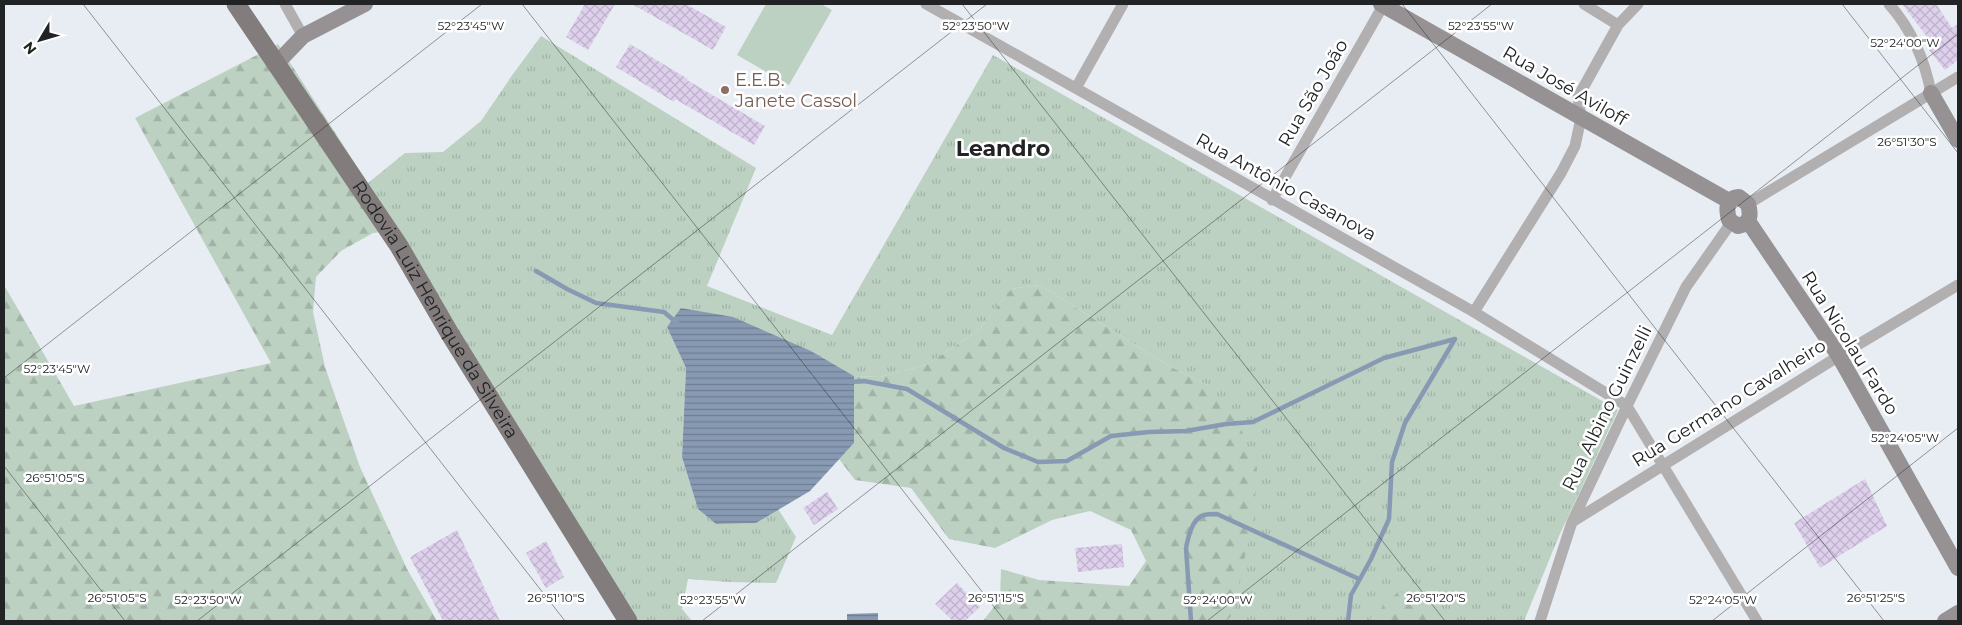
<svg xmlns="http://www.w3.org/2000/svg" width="1962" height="625" viewBox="0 0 1962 625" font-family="Montserrat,sans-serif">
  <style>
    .grass { fill: url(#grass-tufts) }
    .forest { fill: url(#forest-firs) }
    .garden { fill: #bcd1c1 }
    .water { fill: url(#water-rules) }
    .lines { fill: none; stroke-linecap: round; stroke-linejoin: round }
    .stream { stroke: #889ab3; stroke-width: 4.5 }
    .building { fill: url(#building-cross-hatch) }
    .street { stroke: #b2afb0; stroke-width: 11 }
    .secondary { stroke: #969193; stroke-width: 16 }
    .primary { stroke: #827c7d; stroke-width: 19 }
    .ticks { fill: none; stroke: #212325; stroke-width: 1; stroke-opacity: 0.45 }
    .education-dot { fill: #8d6e63; stroke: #fff; stroke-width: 2 }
    .labels { text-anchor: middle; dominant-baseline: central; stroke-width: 5; stroke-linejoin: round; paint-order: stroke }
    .education-label { font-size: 18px; fill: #785e54; stroke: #fff; text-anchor: start }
    .street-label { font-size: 18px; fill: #212325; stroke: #fff }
    .district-label { font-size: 22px; font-weight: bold; fill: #212325; stroke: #fff }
    .ticks-label { font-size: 12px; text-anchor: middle; fill: #212325; stroke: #fff; stroke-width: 5; stroke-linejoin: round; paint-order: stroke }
  </style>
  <defs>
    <pattern id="grass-tufts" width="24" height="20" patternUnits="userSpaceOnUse" patternTransform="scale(1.25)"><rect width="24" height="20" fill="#bcd1c1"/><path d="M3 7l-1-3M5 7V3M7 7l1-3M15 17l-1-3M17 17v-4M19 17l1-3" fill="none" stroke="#a1b3a6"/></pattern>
    <pattern id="forest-firs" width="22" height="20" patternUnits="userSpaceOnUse" patternTransform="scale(1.25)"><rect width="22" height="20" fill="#bcd1c1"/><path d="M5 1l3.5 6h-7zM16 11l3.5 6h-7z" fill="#a1b3a6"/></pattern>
    <pattern id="water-rules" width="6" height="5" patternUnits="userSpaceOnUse" patternTransform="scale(1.25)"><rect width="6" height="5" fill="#889ab3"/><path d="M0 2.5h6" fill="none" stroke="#6f7d91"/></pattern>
    <pattern id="building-cross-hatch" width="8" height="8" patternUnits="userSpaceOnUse" patternTransform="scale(1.25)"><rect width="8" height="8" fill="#ded0ed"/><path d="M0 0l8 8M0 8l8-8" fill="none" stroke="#beb2cb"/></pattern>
  </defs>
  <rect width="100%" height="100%" fill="#e8edf3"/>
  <!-- grass -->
  <path class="grass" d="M541,36L756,168L707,286L832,335L993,55L1618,410L1559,536L1524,621H1443L1399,592L1368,621H1227L1232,615L1209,386L1169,366L1040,285L1011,289L978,331L926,365L880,377L854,376L811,351L667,327L686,368L682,457L698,509L716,524L756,523L778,509L796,537L776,583L728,582L688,579L682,609L692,621H635L368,183L405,153L443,152L481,121L513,74Z"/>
  <!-- forest -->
  <path class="forest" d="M278,44L398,230L373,233L341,251L316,277L313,312L325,367L360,467L407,569L437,621H4V285L74,406L271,363L135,118Z
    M1040,285L1169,366L1209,386L1239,424L1257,468L1254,516L1232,615L1227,621H983L1000,599L1001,569L1039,580L1129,586L1146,561L1131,530L1090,511L1052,520L995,548L949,539L911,488L855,480L839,459L854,443V376L880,377L926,365L978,331L1011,289Z
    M1399,591L1443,621H1368Z"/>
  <!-- garden -->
  <path class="garden" d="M766,4H821L832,10L789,85L737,55Z"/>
  <!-- water -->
  <path class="water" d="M681,308L733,317L811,351L854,376V443L810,491L756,523L716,524L698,509L682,457L686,368L667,327Z
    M878,613V621H847V614Z"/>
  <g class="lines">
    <!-- stream -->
    <path class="stream" d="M536,271L567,289L596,303L664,312L677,323
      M849,382L864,381L907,389L1004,448L1038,462L1067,461L1111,436L1149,432L1186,431L1226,424L1253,422L1384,358L1455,339
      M1191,621L1186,548C1188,538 1192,518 1204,515C1207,514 1213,514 1217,514L1359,579
      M1348,621L1351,595L1371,559L1389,519L1392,462L1405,423L1455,339"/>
  </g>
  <!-- building -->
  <path class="building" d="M585,4H615L588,50L566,37Z
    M632,4H686L726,27L713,50Z
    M1902,4H1936L1952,28L1958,24V60L1945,70L1929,50L1934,46Z
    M630,44L688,79L687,80L765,126L754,145L675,99L674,102L616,67Z
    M1865,479L1887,526L1820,568L1794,523Z
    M827,492L838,509L814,525L803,508Z
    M457,530L500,621H443L410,557Z
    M546,541L564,577L546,588L526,553Z
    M1122,544L1124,567L1078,572L1075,548Z
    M957,583L980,607L965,621H953L935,604Z"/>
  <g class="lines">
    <!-- street -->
    <path class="street" d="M285,4L303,36
      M926,4L1474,312L1627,406L1757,621
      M1584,4L1618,25
      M1889,4C1911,29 1925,61 1931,93
      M1076,88L1123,4
      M1272,200L1384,4
      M1748,204L1958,77
      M1474,312L1561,173L1575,146L1581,118L1578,97L1618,25L1638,4
      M1572,522L1839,356L1958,285
      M1540,621L1572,522L1627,406L1686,287L1731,223"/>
    <!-- secondary -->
    <path class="secondary" d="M1381,4L1729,201
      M277,63L303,36L365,4
      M1931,93L1958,140
      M1739,197L1748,204C1751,214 1751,224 1738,226L1729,220C1726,209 1726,198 1739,197Z
      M1748,221L1839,356L1958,568
      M1945,621L1958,613"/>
    <!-- primary -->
    <path class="primary" id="s1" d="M236,4L399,246L450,334L628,621"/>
  </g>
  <!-- ticks -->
  <path class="ticks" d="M83,4L565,621M522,4L1005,621M962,4L1445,621M1402,4L1884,621M1842,4L1958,153M4,378L482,4M4,466L125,621M197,621L987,4M702,621L1492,4M1207,621L1958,34M1712,621L1958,428"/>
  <!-- markers -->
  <circle class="education-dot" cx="725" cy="90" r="5"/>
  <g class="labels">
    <!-- education labels -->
    <g class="education-label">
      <text x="735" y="80">E.E.B.<tspan x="735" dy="21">Janete Cassol</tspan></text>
    </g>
    <!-- street labels -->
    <g class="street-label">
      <text transform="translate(1565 86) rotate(30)">Rua José Aviloff</text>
      <text transform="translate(1313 93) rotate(-60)">Rua São João</text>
      <text transform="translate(1286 187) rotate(29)">Rua Antônio Casanova</text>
      <text stroke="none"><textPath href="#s1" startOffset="365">Rodovia Luiz Henrique da Silveira</textPath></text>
      <text transform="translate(1850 343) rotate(58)">Rua Nicolau Fardo</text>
      <text transform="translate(1729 403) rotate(-32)">Rua Germano Cavalheiro</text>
      <text transform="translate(1607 408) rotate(-64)">Rua Albino Guinzelli</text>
    </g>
    <!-- district labels -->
    <g class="district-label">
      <text x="1003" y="148">Leandro</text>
    </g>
  </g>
  <g class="ticks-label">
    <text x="471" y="30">52°23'45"W</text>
    <text x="976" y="30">52°23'50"W</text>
    <text x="1481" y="30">52°23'55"W</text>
    <text x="1905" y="47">52°24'00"W</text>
    <text x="1907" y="146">26°51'30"S</text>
    <text x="57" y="373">52°23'45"W</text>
    <text x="1905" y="442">52°24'05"W</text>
    <text x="55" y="482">26°51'05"S</text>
    <text x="117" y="602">26°51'05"S</text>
    <text x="556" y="602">26°51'10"S</text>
    <text x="996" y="602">26°51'15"S</text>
    <text x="1436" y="602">26°51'20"S</text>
    <text x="1876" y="602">26°51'25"S</text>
    <text x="208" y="604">52°23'50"W</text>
    <text x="713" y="604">52°23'55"W</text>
    <text x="1218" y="604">52°24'00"W</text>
    <text x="1723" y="604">52°24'05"W</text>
  </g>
  <!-- border -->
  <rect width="1962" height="625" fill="none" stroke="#212325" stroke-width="10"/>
  <!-- north arrow -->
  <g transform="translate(40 40) rotate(232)" stroke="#ffffff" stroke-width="4" paint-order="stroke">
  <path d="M0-4L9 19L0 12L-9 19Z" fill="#212325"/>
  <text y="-8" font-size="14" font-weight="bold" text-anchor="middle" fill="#212325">N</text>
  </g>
</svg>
